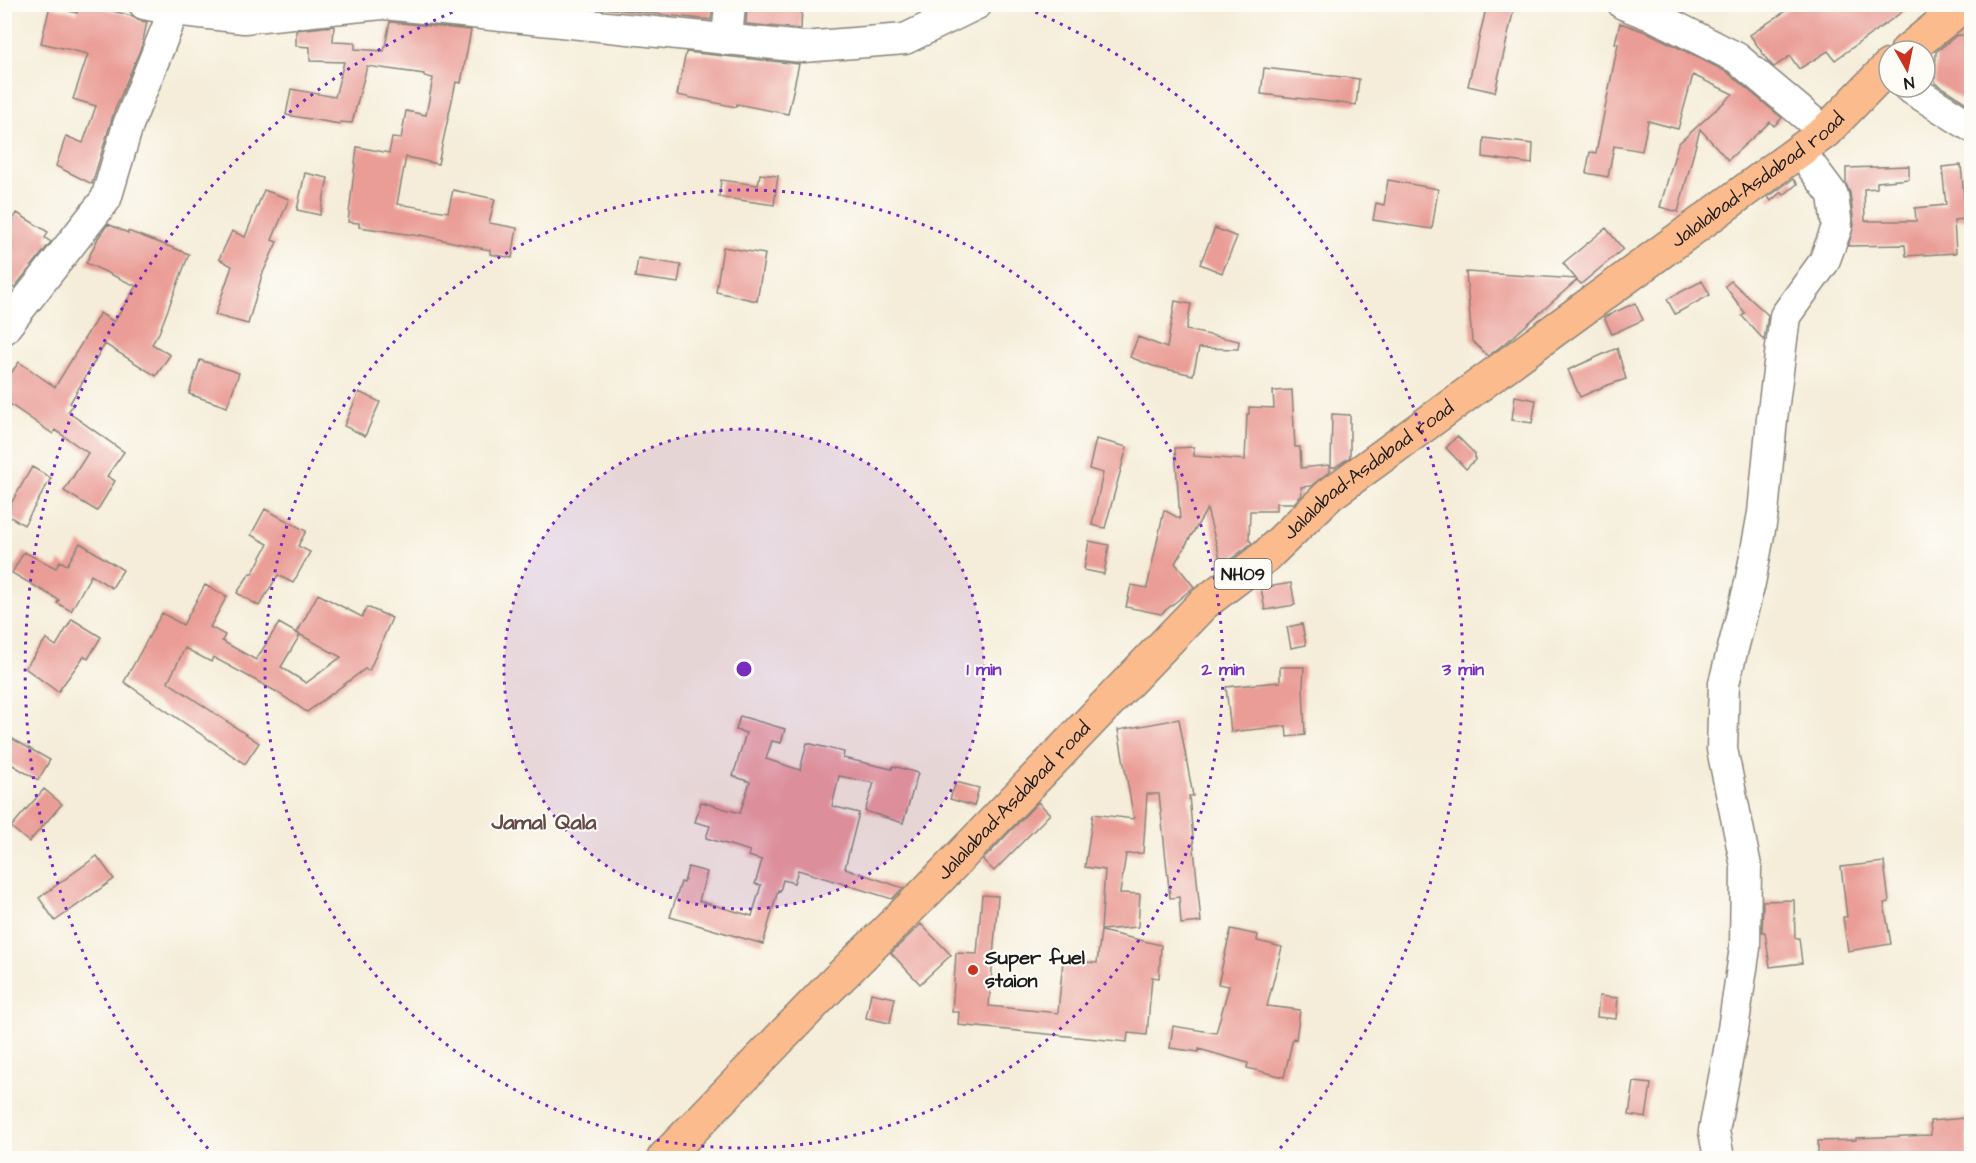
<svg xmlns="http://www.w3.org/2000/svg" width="1976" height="1163" viewBox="0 0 1976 1163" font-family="'Architects Daughter',sans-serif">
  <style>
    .building { fill: #ea9d96 }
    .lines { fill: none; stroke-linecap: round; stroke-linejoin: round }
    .minor-casing { stroke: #88847a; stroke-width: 33 }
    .major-casing { stroke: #88847a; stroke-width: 36 }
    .minor { stroke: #fff; stroke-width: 30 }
    .major { stroke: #fbbb8d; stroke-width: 33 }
    .ring { fill: none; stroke: #7b2cbf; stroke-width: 3; stroke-dasharray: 3 6 }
    .poi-dot { fill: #c8321e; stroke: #fdfcf7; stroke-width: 2 }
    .labels { text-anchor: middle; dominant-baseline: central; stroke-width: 4.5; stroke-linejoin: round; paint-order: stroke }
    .shield { fill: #fdfcf7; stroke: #605f5e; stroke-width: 1.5 }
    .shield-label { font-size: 18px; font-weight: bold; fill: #1c1c1c }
    .street-label { font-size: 20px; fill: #1c1c1c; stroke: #fdfcf7 }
    .poi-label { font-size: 20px; font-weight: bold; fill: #1c1c1c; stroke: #fdfcf7; text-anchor: start }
    .quarter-label { font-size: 22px; font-weight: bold; fill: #644947; stroke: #fdfcf7 }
    .centre { fill: #7b2cbf; stroke: #fdfcf7; stroke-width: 3 }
    .ring-label { font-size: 18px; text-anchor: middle; font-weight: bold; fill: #7b2cbf; stroke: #fdfcf7; stroke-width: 4.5; stroke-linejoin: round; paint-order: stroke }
  </style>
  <rect width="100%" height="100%" fill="#fdfcf7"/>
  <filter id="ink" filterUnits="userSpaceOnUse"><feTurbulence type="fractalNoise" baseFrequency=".0167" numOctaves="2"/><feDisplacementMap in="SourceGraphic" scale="12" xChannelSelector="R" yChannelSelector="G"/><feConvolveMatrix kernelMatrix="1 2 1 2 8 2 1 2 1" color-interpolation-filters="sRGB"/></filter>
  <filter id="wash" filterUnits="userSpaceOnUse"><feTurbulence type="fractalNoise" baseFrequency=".008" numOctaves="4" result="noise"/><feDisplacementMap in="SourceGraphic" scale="24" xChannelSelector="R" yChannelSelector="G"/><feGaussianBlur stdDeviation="1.35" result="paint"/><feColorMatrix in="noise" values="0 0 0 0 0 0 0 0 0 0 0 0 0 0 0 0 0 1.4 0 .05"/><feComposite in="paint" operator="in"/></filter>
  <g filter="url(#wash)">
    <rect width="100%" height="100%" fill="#f5edd9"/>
    <g id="blocks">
      <!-- building -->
      <path class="building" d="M79,4H87L132,16L140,21L147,22L142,45L114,112L92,184L56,166L66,136L83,143L96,106L73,99L88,54L41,43L50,6L77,13Z
        M569,4H713L711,20Z
        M747,4H802L801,29L746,24Z
        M1487,4H1515L1495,92L1468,86Z
        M1796,4H1913L1835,60L1828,51L1799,69L1790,56L1774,67L1768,61L1750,35Z
        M390,22L471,30L461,83L456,82L438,164L406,157L397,204L448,212L453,190L495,199L489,223L517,228L512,258L490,254V250L420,235V236L359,227V223L348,222L357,147L389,153L392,138L401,139L406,111L426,115L433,78L424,76V74L367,66L352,123L340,122V124L286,115L291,89L335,97L344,62L310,61V47L296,46V30L334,26L333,42L355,43V49L384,51Z
        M1620,23L1649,33L1727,72L1782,118L1774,126L1770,122L1728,160L1700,129L1678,212L1660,207L1678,144L1733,94L1693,75L1678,129L1648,121L1642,151L1614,146L1608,177L1586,173L1590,152L1596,153L1618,44L1615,43Z
        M1957,35L1971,36V106L1935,83L1936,52Z
        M686,52L799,64L788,114L737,104L736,107L677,95Z
        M1264,68L1359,79L1356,105L1261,94Z
        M1484,138L1533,144L1532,164L1483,157Z
        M1961,165L1966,219L1954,220L1956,253L1906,256L1905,245L1848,246L1854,225L1850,193L1846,184V168L1909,166V179L1877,182V188L1864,189L1865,221H1916L1915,208L1946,205L1942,167Z
        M305,173L328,178L320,215L297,210Z
        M760,174L778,176L774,205L719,197L721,180L758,185Z
        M1793,179L1797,184L1784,195L1781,192L1771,201L1768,197Z
        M1388,180L1438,189L1432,229L1373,220L1376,203L1384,205Z
        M264,190L289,199L272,240L277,242L262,275L248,324L215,315L232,266L219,259L232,231L245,237Z
        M17,213L48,232L45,238L51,242L14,288L4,282V234Z
        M108,224L128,233V231L189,254L159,333L152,344L170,355L156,376L105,344L70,403L73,405L68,412L124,452L107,476L115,481L97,511L64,491L88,453L55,430L53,434L4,400V383L19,362L55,387L100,313L114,322L136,286L86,263L98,238Z
        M1215,228L1237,237L1222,273L1200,264Z
        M1606,228L1623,249L1581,284L1577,280L1514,336L1488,356L1472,341L1466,272L1576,279L1563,263Z
        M723,247L765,254L757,301L716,292Z
        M638,258L681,265L678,283L635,277Z
        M1702,281L1710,295L1675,314L1667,299Z
        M1731,281L1768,315L1764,340L1742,316L1745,313L1725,286Z
        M1175,301L1191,304L1186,330L1239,341L1238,349L1199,348L1193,375L1153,366L1130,357L1138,337L1167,348Z
        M1635,303L1643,320L1612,334L1604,317Z
        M1617,348L1626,379L1605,386L1580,397L1568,370Z
        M200,360L239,373L227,407L189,394Z
        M1292,390L1295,447H1300L1301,468L1329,465L1330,471L1311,486L1301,487L1302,495L1294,503H1276V511H1250L1249,540L1252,543L1222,566L1207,509L1175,563L1194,587L1161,614L1126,607L1131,585L1147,588L1164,510L1180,519L1175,448L1194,447V456L1245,460L1247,414H1249V407L1274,408L1273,391Z
        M359,392L380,402L365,436L344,426Z
        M1515,396L1536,400L1532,423L1512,420Z
        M1332,414L1350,415V457L1335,467H1331Z
        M1457,436L1475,454V460L1466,469L1446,448Z
        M1096,439L1127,447L1105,528L1092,525L1103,473L1089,469Z
        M32,467L51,478L24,525L5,514Z
        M265,509L306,531L298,546L310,552L293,583L278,575L259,606L237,593L250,573L252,574L268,544L251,535Z
        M1089,541L1109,545L1104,574L1084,570Z
        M80,543L123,570L112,588L91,575L71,611L57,603L59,600L12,573L24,552L56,568L60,561L67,565Z
        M1291,583L1295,605L1265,610L1261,588Z
        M205,585L227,596L210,627L225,635L222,641L256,660L279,623L300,635L281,667L306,683L341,657L297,633L318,594L362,617L367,607L392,618L369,671L365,669L307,712L277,692L213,657L211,662L185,648L168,682L259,743L245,764L124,682L162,613L183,625Z
        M72,619L101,637L88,659L84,656L58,692L25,668L46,639L56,646Z
        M1302,624L1306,645L1291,648L1287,627Z
        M1280,667H1304L1303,686L1305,735L1287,737L1286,726L1231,732L1226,687L1280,682Z
        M740,716L785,729L781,743L772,741L766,759L800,770L807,743L844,752L843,758L892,769L893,766L918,773L903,823L865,811L874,783L839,776L832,806L859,813L845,868L903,888L892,899L798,870L794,883L783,880L780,891L778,890L763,944L670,917L681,882L684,883L688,867L707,872L699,901L752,916L761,885L755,884L762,860L748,856L750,851L706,838L710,826L695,822L701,802L740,813L750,782L733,776L746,733L736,730Z
        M1179,719L1193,796H1189L1201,922L1181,924L1179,897L1170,898L1159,794H1147L1143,853L1126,854L1120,893L1140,894L1138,927L1101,930L1105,870L1085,867L1093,814L1134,819L1118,730Z
        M4,734L50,760L38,780L4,760Z
        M956,782L979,788L974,806L950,799Z
        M44,789L62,804L29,842L11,827Z
        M1038,802L1050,814L994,871L983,860Z
        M97,856L114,879L55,921L39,898Z
        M1884,862L1889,902L1884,903L1891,944L1848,951L1843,917H1847L1841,867Z
        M982,895L998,896L989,1006L1058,1013L1063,960L1097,963L1101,931L1161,945L1159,978L1152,977L1147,1035L1128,1033L1127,1042L958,1025L959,1012H952L956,953L977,954Z
        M1794,900L1795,938H1799L1802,963L1770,967L1765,932H1762L1763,901Z
        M921,924L951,955L920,984L891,953Z
        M1231,929L1258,935L1257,941L1282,947L1267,1006L1300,1010L1296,1039L1293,1038L1284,1077L1247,1068L1248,1063L1199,1049V1052L1170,1048L1173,1026L1216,1033L1229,986L1218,984Z
        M871,993L895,998L890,1023L866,1018Z
        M1599,996L1618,998L1616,1019L1597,1017Z
        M1634,1082L1651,1084L1646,1118L1629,1115Z
        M1966,1118L1968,1158H1818V1141L1856,1140V1138L1931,1135L1930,1121Z"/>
    </g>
  </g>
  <g filter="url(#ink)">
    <use href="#blocks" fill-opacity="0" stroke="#88847a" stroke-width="1.5"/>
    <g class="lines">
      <defs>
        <path id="minor" d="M144,4L174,10L244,18L382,4
          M384,4L803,47L905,39L977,4
          M1623,4L1656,17L1737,58L1825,132
          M727,40L730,4
          M1908,87L1972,127
          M4,329L106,199L128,125L174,10
          M1719,1158L1714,1131L1733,1029L1745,948L1746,866L1722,749L1724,683L1750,583L1763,513L1772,419L1785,316L1824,262L1837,227L1833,195L1800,151"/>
        <g id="major">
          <path d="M1907,51L1965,4"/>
          <path id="s1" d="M664,1158L828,989L927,891L1203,604L1266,556L1329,495L1825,132L1889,66"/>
        </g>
      </defs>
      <!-- minor casing -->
      <use href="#minor" class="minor-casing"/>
      <!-- major casing -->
      <use href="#major" class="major-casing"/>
      <!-- minor -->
      <use href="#minor" class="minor"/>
      <!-- major -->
      <use href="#major" class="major"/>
    </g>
  </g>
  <!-- distance rings -->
  <circle cx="744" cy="669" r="240" fill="#7b2cbf" fill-opacity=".12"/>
  <g class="ring">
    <circle cx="744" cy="669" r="240"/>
    <circle cx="744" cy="669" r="479"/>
    <path d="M214 1155A719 719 0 0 1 469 5M1019 5A719 719 0 0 1 1274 1155"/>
  </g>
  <!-- markers -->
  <circle class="poi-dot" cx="973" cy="970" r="6"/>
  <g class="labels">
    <!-- shield labels -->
    <rect class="shield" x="1214.5" y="559" width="57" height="30" rx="4.5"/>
    <g class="shield-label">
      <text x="1243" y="574">NH09</text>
    </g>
    <!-- street labels -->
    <g class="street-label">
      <text stroke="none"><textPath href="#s1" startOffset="1472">Jalalabad-Asdabad road</textPath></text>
      <text stroke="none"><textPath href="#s1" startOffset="986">Jalalabad-Asdabad road</textPath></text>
      <text stroke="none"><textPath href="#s1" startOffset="500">Jalalabad-Asdabad road</textPath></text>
    </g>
    <!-- poi labels -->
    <g class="poi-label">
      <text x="985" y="958">Super fuel<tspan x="985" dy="23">staion</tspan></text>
    </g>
    <!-- quarter labels -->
    <g class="quarter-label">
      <text x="544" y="822">Jamal Qala</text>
    </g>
  </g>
  <circle cx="744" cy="669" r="9" class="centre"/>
  <g class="ring-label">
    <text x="984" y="675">1 min</text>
    <text x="1223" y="675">2 min</text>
    <text x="1463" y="675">3 min</text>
  </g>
  <!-- margin -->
  <rect width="1976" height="1163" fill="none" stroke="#fdfcf7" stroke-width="24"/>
  <!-- north arrow -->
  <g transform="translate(1907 69) rotate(171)"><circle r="28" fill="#fdfcf7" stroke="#a3a29f" stroke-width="1.5"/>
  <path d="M0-4.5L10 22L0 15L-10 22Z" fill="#c8321e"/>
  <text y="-9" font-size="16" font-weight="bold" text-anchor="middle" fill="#1c1c1c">N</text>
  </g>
</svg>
